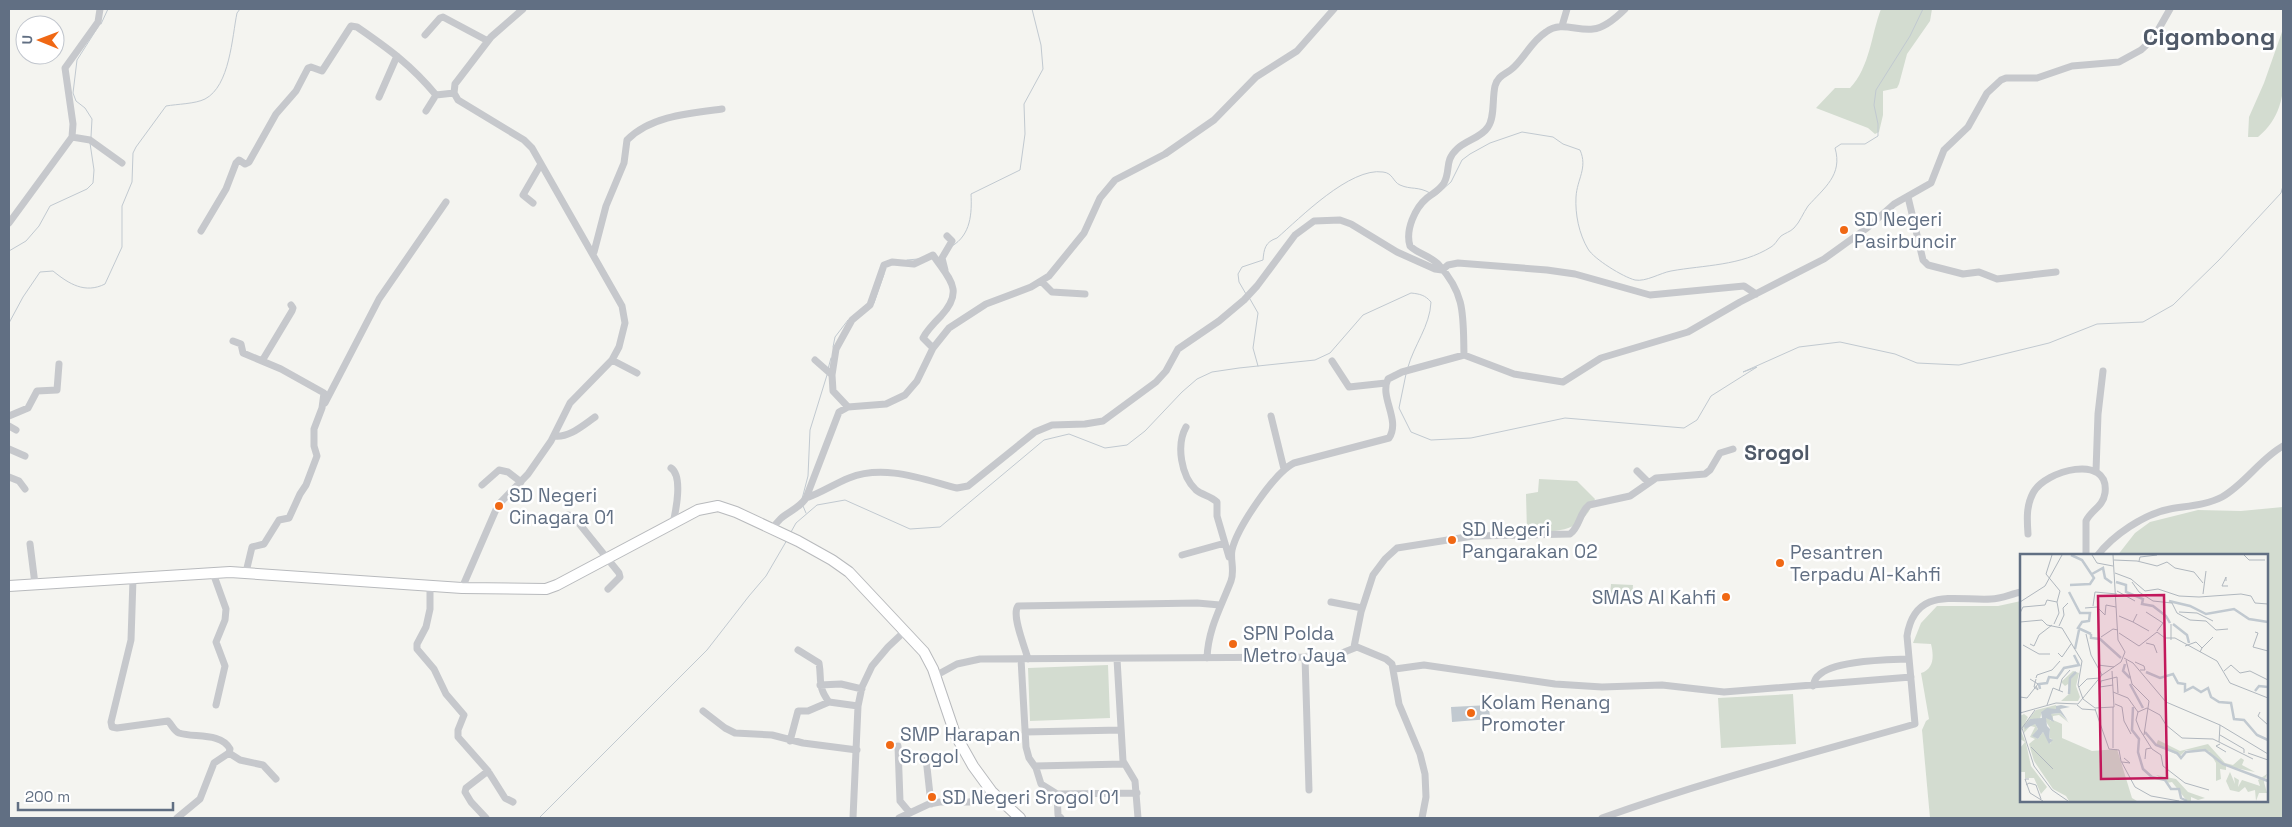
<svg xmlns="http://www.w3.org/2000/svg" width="2292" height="827" viewBox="0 0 2292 827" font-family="'Space Grotesk',sans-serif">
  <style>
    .green { fill: #d3dcd0 }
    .water { fill: #c1c9d0 }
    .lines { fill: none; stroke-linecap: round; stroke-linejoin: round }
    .stream { stroke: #c1c9d0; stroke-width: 1 }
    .highway-casing { stroke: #b8babd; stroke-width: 12 }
    .minor { stroke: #c6c8cc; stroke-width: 7 }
    .highway { stroke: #fff; stroke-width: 10 }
    .poi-dot { fill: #f06814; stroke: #fff; stroke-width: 2 }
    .labels { text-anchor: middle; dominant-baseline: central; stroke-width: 5; stroke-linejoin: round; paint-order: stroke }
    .poi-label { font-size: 19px; fill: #616f83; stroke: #fff; text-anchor: start }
    .quarter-label { font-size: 21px; font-weight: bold; fill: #4f5968; stroke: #fff }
    .district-label { font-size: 24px; font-weight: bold; fill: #4f5968; stroke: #fff }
    .inset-river { fill: none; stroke: #c1c9d0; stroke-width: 2.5 }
    .inset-road { fill: none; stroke: #b0b7be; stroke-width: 1 }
    .view { fill: #c2185b; fill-opacity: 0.15; stroke: #c2185b; stroke-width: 2.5 }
    .inset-edge { fill: none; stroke: #616f83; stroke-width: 2.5 }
  </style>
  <rect width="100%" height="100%" fill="#f4f4f0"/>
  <!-- green -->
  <path class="green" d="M1881,9H1932L1930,21L1907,54L1899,84L1897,88L1883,91V115L1879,132L1875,134L1868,128L1816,108L1835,88H1850C1870,67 1871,35 1881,9Z
    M2283,29C2283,70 2292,109 2258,137H2248L2249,117L2264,83Z
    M1539,479L1577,481L1595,499C1581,534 1559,531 1527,532L1526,494L1538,492Z
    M2283,507V818H1930L1922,730L1926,721L1929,719L1921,673C1934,669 1934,656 1931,644L1913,643L1921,623L1937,606H1998L2021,601V801H2266V556H2117L2135,533L2150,522L2198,510L2241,511Z
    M1611,584L1633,585L1632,598L1610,596Z
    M1108,665L1110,718L1030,721L1028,668Z
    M1793,694L1796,744L1721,748L1718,698Z"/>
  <!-- water -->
  <path class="water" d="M1489,705L1490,719L1452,722L1451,707Z"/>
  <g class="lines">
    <!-- stream -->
    <path class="stream" d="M101,24L108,9
      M91,137L92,119L85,108L76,101L73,93L77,60L98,27
      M1435,196L1451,182L1462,160L1470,154L1490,143L1522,132L1553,137L1563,144L1580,150C1588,168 1577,179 1576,197C1575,214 1579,234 1588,249C1594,259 1623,277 1635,280C1646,282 1660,273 1671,271C1704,265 1741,266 1771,247C1775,245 1777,240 1781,236C1785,233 1790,232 1794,228C1800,222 1803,213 1808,206C1824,188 1843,175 1835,148L1841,144H1865L1878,136V124L1874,105L1876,90L1910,36L1923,9
      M952,246C971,235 972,213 971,194L1020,170L1025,134L1024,104L1043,69L1041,45L1032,9
      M9,251L26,241L39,226L50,206L87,189L93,183L94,170L90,143
      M907,260L918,259
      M1246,294L1239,282L1238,274L1242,267L1263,260C1264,249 1265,242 1277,238C1300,218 1350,167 1383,172C1393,173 1393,182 1400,185C1411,190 1418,186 1430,193
      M1250,299L1258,313L1253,348L1258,366
      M874,303L884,274
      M9,323L23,297L40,272L53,271C69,284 85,294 105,284L122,247V206L132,182L133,153L136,147L166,106C177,104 195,104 205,99C230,86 232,37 237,13L240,9
      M833,347L835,337L848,320
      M828,369L831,358
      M1406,374L1399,408L1411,432L1431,440L1471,438L1565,418L1684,428L1697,420L1711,396L1757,367L1743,372L1799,347L1840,342L1895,354L1917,363L1959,365L2049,343L2097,324L2143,322L2173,305L2219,260L2281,193L2283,186
      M802,499L808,476L810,430L827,375
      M803,506L806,513
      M791,532L796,523L817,505L845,500L910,529L940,527L1044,440L1069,434L1105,448L1127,445L1145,431L1182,392L1197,379L1212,372L1239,368L1315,360L1330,353L1363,315L1411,293C1420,294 1425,295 1431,302C1430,326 1414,345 1408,367
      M539,818L707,650L749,596L766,576L787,540"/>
    <defs>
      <path id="highway" d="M9,586L230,572L462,588L546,589L557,585L698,510L718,506L736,512L798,541L832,560L849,572L924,652L933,669L955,734L973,766L992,792L1020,818"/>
    </defs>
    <!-- highway casing -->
    <use href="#highway" class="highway-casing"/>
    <!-- minor -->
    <path class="minor" d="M1562,26L1567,9
      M425,35L440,18L443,17L488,41
      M379,97L397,56
      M426,111L436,95
      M72,137L90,140L122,163
      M1908,197L1923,260L1928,265L1963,274L1979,272L1997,279L2056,272
      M533,203L523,195L541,164
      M9,223L72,137L73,124L65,68L98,22L100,9
      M201,231L226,189L236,163L239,160L245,164L249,162L276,114L296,91L308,68L311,67L322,71L351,26L357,27C389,49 411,65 436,95L454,93
      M594,252L606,206L624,163L627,140C650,116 690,113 722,109
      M945,270L942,258L952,241L947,236
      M1041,281L1052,292L1085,294
      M233,341L241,344L243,353L281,369L324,393L322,408L314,429V446L317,456L306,485L300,494L289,518L279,520L264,544L252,547L246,572
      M1464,355L1514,374L1563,382L1601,358L1688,332L1740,302L1824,259L1867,228L1894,204L1931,183L1944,150L1968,127L1987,93L2001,80L2006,78H2037L2072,66L2119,62L2141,50L2153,39L2170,9
      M612,360L637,373
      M815,360L832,375L833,391L848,407
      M262,361L292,311L293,308L291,305
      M1332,361L1349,387L1386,383
      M832,375L836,349L852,320L870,305L884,265L892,262L914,264L933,255C949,279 965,290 941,316C934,323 927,330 923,338L933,348
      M325,403L379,299L446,202
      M9,416L28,408L37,391L57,390L59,364
      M1271,416L1284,469
      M9,426L16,430
      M1186,427C1176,445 1181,476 1196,490C1202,495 1211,496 1217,502V516L1229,557
      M554,436C569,438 582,426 595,417
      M9,449L25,456
      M671,468C683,476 676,510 673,523
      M1637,471L1648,482
      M2096,471L2098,414L2103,371
      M9,477L19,481L25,489
      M482,485L499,470L508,472L521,482
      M806,498C821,493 834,484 849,478C884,464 922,479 957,488L968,486L1035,432L1052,425L1085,424L1103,421L1156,382L1166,371L1178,349L1219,321L1244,300L1257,286L1295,235L1314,221L1340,220L1351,224L1397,252L1435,269L1442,270L1448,265L1458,263L1547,270L1575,274L1650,295L1744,286L1756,294
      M568,515L573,516L619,573L620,577L608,589
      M773,529C780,513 797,512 806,498L839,412L848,407L886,404L905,395L917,381L933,348L949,328L986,304L1031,287L1049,276L1084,233L1100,198L1115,180L1165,154L1214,120L1256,77L1297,51L1334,9
      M2028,534C2027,520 2026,506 2033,493C2045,470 2110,453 2105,493C2103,507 2091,510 2086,521V556
      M30,544L35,584
      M1182,555L1225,543
      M2097,556C2113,535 2144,514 2170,509C2187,506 2207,505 2222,497C2245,484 2260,459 2283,446
      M213,573L226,609L225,620L216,642L225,666L216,705
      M133,579L131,640L111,722L112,727L117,728L168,721C172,725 174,731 179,733C193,738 221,732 230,749L229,753L214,763L200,799L177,818
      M430,585V609L426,627L417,644V649L434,669L446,694L464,715L458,730V737L488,771L505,798L513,802
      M462,588L498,505L528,474L551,441L570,403L612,360L619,347L625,323L622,306L532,148L524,140L458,100L454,93L455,84L491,37L523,9
      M1331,602L1362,608
      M1354,647L1361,612L1373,575L1385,559L1397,548L1473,536L1570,534C1580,527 1579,513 1589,505L1630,496L1656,478L1705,474L1710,470L1720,453L1733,449
      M798,650L819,663C822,680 817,686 829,702
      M1305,657L1309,790
      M1207,658C1208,629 1221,607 1231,581C1235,570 1230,560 1232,550C1237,528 1274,473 1294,463L1389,438C1401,420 1379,397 1388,379L1402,372L1464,355C1463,316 1466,295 1439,265C1431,256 1418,254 1410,246C1405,230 1415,208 1427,198C1433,193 1440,190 1444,183C1451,170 1444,161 1457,149C1466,140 1481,138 1488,127C1495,117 1492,99 1495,86C1498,74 1508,74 1515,66C1526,55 1532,41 1546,32C1561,21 1576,31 1593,29C1604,28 1618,16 1625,9
      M1021,659L1026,747L1029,758L1036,768L1041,784L1057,794L1058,815L1061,818
      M1028,659C1025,647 1011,615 1018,606L1197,603L1220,605
      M1117,659L1123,761L1135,781L1138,818
      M1395,669L1424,665L1555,684L1602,687L1662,685L1724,692L1911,677
      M935,676L957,664L980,659L1305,657L1337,655L1357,647L1386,659L1392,664L1399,704L1420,754L1425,774L1426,797L1422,818
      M820,685L841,684L862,689
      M1813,686C1814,683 1815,678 1818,676C1832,660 1888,660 1909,659
      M703,711L725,728L735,733L772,735L803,743L857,750
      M1025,732L1121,730
      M790,741L798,711H808L829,702L858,706
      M898,746L900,801L910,813
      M229,753L240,760L263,765L276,779
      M926,758L931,804
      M1035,766L1124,764
      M1057,794L1137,793
      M486,818L471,802L465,792L466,788L488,771
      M853,818L858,706L862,687L872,666L888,647L905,631
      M899,818L929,804L940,802H970L992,792
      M1602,818C1705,781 1810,754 1915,724L1907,636C1915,586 1956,601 1991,599C2001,599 2011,594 2021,592"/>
    <!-- highway -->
    <use href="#highway" class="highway"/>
  </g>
  <!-- markers -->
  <g class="poi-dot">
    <circle cx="1844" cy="230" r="5"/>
    <circle cx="499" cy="506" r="5"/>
    <circle cx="1452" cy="540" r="5"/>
    <circle cx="1780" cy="563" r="5"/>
    <circle cx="1726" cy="597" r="5"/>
    <circle cx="1233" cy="644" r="5"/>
    <circle cx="1471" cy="713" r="5"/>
    <circle cx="890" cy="745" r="5"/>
    <circle cx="932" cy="797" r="5"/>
  </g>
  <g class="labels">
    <!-- poi labels -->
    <g class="poi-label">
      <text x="1854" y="219">SD Negeri<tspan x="1854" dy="22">Pasirbuncir</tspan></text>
      <text x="509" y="495">SD Negeri<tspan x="509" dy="22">Cinagara 01</tspan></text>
      <text x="1462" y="529">SD Negeri<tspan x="1462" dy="22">Pangarakan 02</tspan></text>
      <text x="1790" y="552">Pesantren<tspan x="1790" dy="22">Terpadu Al-Kahfi</tspan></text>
      <text x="1716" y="597" text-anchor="end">SMAS Al Kahfi</text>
      <text x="1243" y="633">SPN Polda<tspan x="1243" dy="22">Metro Jaya</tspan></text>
      <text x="1481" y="702">Kolam Renang<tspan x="1481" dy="22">Promoter</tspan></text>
      <text x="900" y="734">SMP Harapan<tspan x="900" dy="22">Srogol</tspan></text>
      <text x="942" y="797">SD Negeri Srogol 01</text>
    </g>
    <!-- quarter labels -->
    <g class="quarter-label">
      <text x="1777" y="452">Srogol</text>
    </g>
    <!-- district labels -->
    <g class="district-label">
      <text x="2209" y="36">Cigombong</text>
    </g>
  </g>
  <!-- overview -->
  <g transform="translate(2020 554)">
    <rect width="248" height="248" fill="#f4f4f0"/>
    <path d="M53,117L59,119L56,132L60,143L58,147H41L50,139L48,130L45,132L41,128ZM36,151L37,155L22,157L20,165H10L5,174L9,171L15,170L18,175L13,182L18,185L23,178L30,190L32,185L29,184L30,174L25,166L27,163L31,167V160L40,159L49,169L39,161L33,162V166L42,170V184L72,197L97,195L112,244L117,247H49L46,242L33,235L14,207L9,190L15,185L10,183L15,173L10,172L4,179L3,172L16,156ZM4,160L8,163L1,177L6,189L11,212L27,233L21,240L14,224H5V218H0V194L5,188L0,185V162ZM138,186L160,197L188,190L205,209L213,211L221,204L224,206L222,211L235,218L206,212V216L200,215L201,225L196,227V209L189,197L166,196L160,202L136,191ZM210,218L215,230L214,223L219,226L218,233L222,226L240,232L238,226L247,220L244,228L247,239H239L236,247L235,236L228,238L225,233L219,238L210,236L206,227ZM136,221L156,225L168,238L185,244L178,246L171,243V247H167L152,228L147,229Z" fill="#d3dcd0"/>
    <path d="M41,151L50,153L40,155L48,167L40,159L31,160L34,168L26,164L27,172L30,175L29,184L33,186L29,190L23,178L18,185L12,182L18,175L15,170L5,175L4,172L10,165L22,164L21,158L27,154L36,155V152Z" fill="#c1c9d0"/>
    <path class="inset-river" d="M72,20L83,14L85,24L92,29M96,28L106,31V38L123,45L122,50L133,52L146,62L150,69M50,31L70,30L74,24L62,6L51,1M49,38L60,59H70L69,67L62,68L58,74L71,80M149,47L170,52L186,60L214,55L229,65L248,68M153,70L167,81L169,89M71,80V84L80,85L101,104M55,95L59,76M105,110L103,117L110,124M126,118L140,124L153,120L158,129L165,130V137L173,133L181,138L188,134L191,143L199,148L211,149L214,165L224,166L237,181L248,186M110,130L123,154M20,135L19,130L27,129L29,123L37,124L44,114L59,111L54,101M235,137L239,132L248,133M49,140L50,124L56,118M113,153L112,176L119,185L118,198L123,215L132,223L145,226L151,235H159L161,244L167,247M125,178L136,191L157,199L161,204L166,198L185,196L203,210L248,227"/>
    <path class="inset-road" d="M72,1L77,9L93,12M224,1L229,6H245M94,6L117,7L137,12L147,8L155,14L174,18L183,29M119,7L120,3L137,1M95,19L111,25L125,37L138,35L159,42L179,43L221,40L231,42L235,49L248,50M206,27V23L202,32H208M112,28L119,38L133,47L152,49L157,59L170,66L186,67L196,76L208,75M97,37L115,47M183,40L186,17M0,48L25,32L42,1M73,52L75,38L97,40M65,54L77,53L85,61L86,51L96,53M126,58L143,69L137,77M159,58L177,59L193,67M0,59L3,53L25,51L27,46L37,48L40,37L26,20L32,1M99,62L113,68L117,60M0,68L22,66L27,71L42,74L62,107L58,131L63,145L75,154L94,153L92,117M113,68L129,77M34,70L39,59L37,48M39,72L44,61L43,54L48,49M235,78L238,79L233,93L248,97M99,79L119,92L137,78L145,84H155L197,107L210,129L248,144M66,80L71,101L82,121M81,83L93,75L98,76M151,86V70M126,89L134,91L137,99M10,90L14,92L19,81L32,71M3,91L19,100H30M165,92L176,88L182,94L180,98M182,94L193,83M38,99L42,103L51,90M104,104L113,109L146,148L200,171L248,200M106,106L112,130L129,147L124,181M115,108L124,112L125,116H120M78,111L94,113M204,117L211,111L220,119L230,117L248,126M16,124L17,121L32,116L40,107M93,124L81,127L80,133L93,131M93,124L97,123L98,139M16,125L14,133L18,136L16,132M59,133L67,125L80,124M39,137L42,125L50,116M93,138L108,144L118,158L127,154L140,161L146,171L162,184L193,185L233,205M0,143L7,144L18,130L10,125M95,150L102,153L104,167L111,180M27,151L33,134L43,138M57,151L62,155L76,156M93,153V194M75,155L89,195L99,196L101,207L115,233L131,242L159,247M15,156L2,174L14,212L32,236L48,247M118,158L116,166L120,176L132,195L141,201L143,212L165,229L189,236M240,158L238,162L248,171M0,159L36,149L58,150L82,121L101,108L105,98L98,86L93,1M200,181L224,195V199M199,188L200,171M200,190L196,192L206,198M11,193L33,215M228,199L248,206M125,205L126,195L131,194M102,208L110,209L104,204M9,225H5L10,239L23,247M6,231L9,229L16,231L21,245"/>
    <path class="view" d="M144,41L147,224L81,225L78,42Z"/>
    <rect width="248" height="248" class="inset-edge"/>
  </g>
  <!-- border -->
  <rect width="2292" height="827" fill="none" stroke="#616f83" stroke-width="20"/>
  <!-- north arrow -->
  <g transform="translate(40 40) rotate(271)"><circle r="24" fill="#ffffff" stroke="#c0c5cd"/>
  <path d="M0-4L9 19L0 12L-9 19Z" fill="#f06814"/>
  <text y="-8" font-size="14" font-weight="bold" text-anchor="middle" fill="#616f83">U</text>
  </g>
  <!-- scale -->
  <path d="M18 802v8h155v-8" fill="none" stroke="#616f83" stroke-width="2.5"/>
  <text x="25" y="802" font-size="15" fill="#616f83" stroke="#ffffff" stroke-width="4" paint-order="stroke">200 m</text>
</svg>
